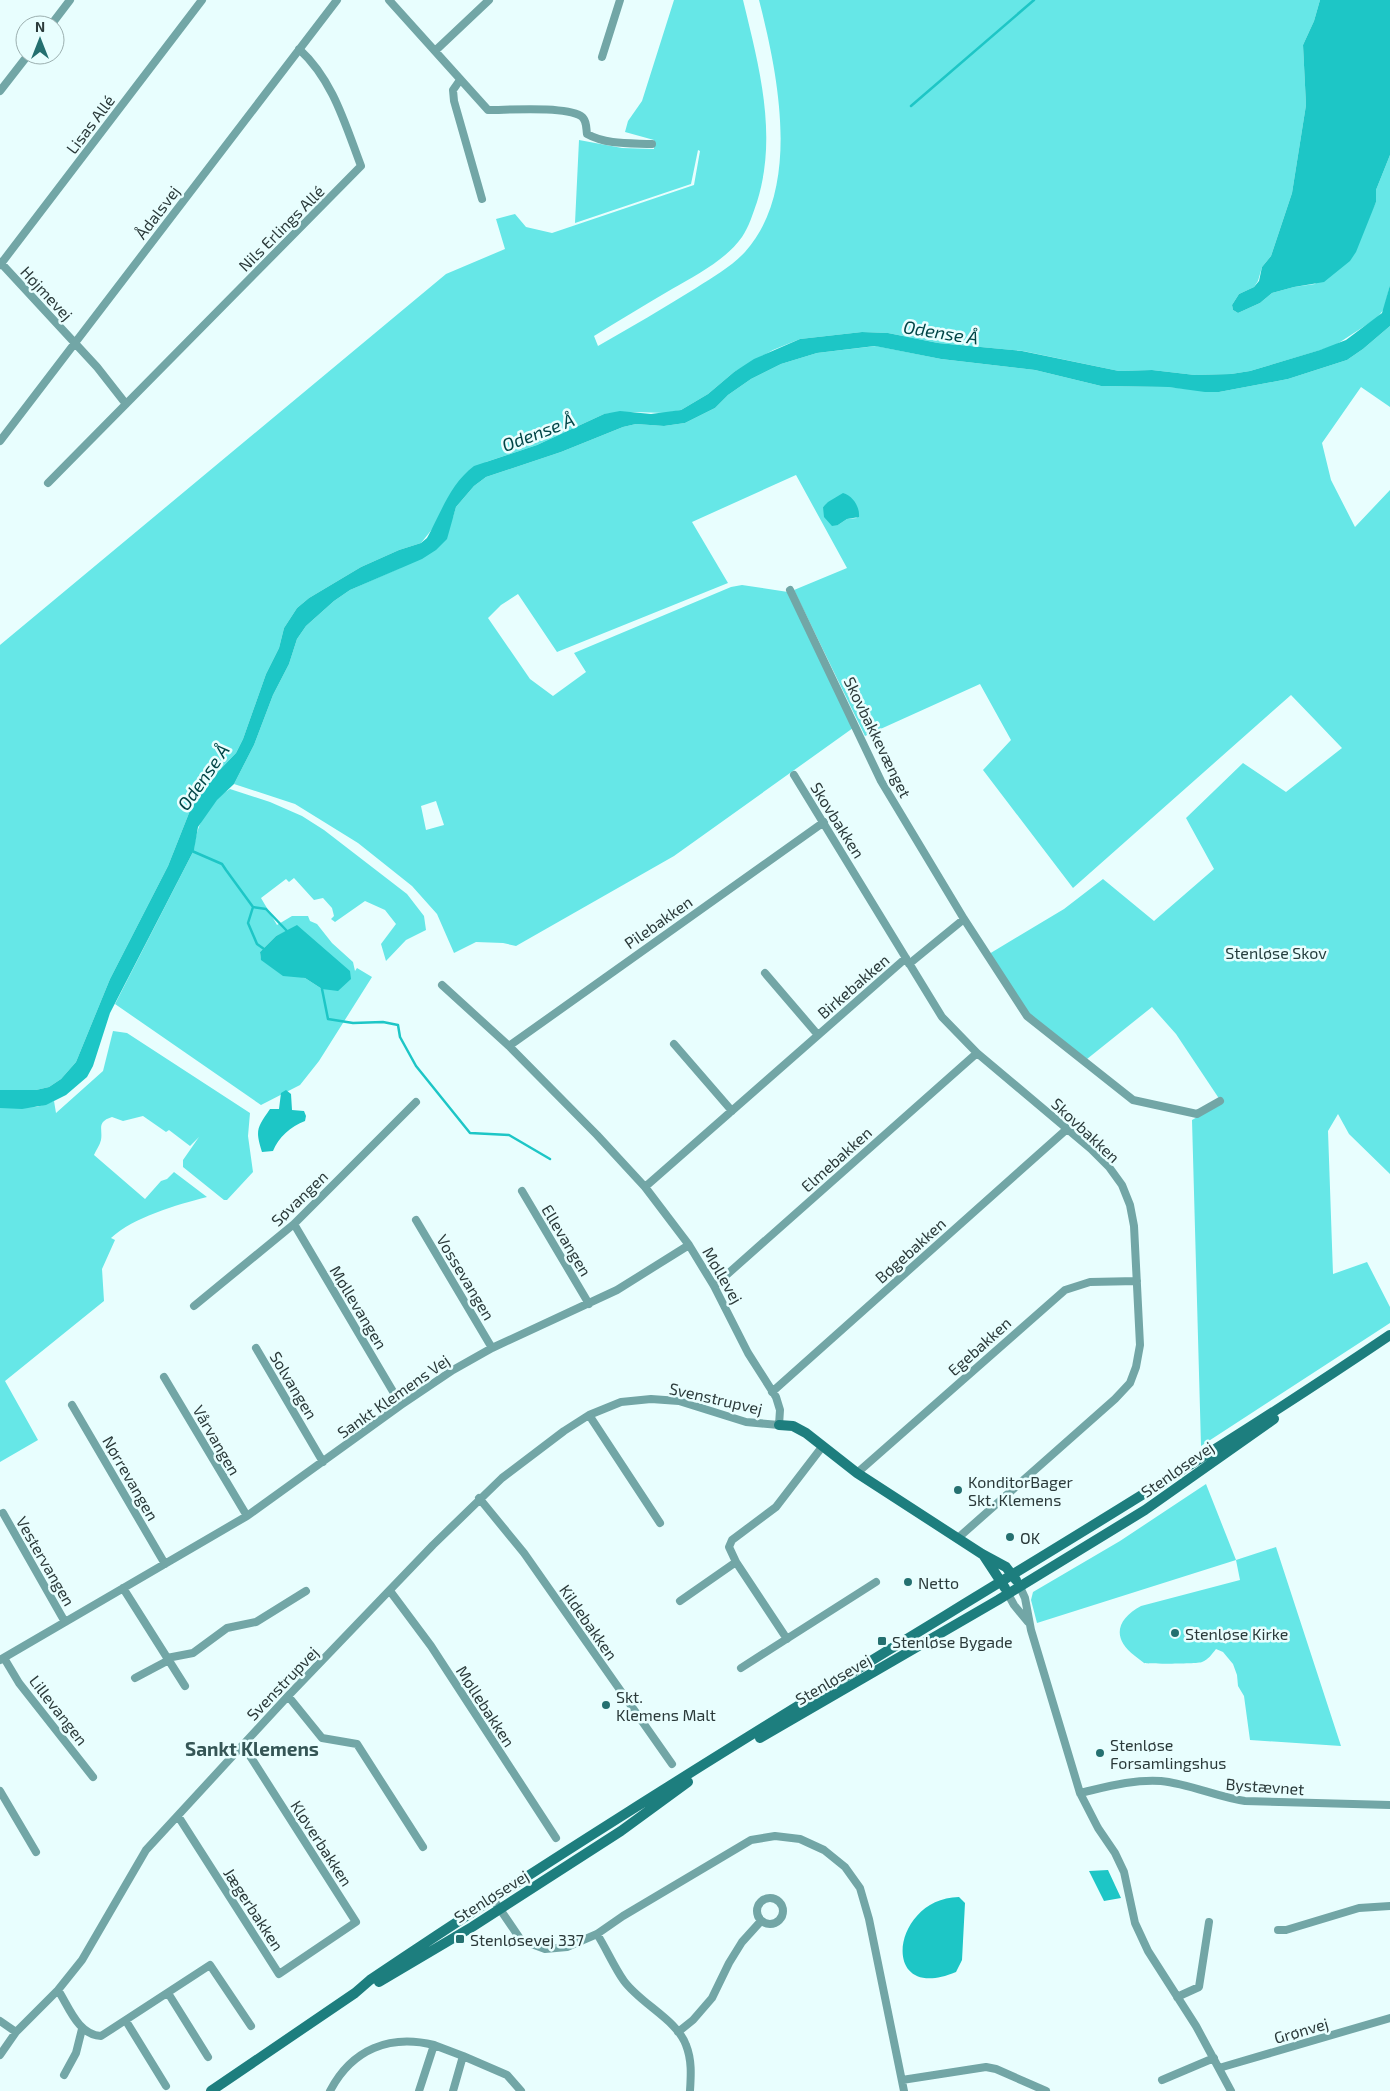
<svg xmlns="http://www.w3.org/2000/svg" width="1390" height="2091" viewBox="0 0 1390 2091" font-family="'Exo 2',sans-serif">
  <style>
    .green { fill: #66e7e7; fill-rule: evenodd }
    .water { fill: #1dc6c6 }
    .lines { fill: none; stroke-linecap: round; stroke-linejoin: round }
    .stream { stroke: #1dc6c6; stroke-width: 2.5 }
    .street { stroke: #72a6a6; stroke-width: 8 }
    .secondary { stroke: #1d7e7e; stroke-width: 10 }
    .poi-dot { fill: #247070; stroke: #e8fefe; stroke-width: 2 }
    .labels { text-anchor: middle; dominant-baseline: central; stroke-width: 5; stroke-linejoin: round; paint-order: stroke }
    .street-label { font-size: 16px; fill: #2b3a3a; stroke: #e8fefe }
    .park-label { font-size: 16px; fill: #253e3e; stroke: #e8fefe }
    .poi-label { font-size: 16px; fill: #2b3a3a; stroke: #e8fefe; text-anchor: start }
    .water-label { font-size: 18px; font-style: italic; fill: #004546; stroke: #e8fefe }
    .quarter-label { font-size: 19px; font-weight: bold; fill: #355656; stroke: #e8fefe }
  </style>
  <rect width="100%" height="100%" fill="#e8fefe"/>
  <!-- green -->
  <path class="green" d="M674,0H743C759,66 778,135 757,202C753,213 749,227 742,237C726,260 696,275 672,289C646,304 620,320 594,336L598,346C631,327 664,308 696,288C713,277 731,267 745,252C802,189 778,74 759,0H1320L1314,21L1303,45L1306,105L1292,193L1271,256L1262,267L1258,281L1254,287L1239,294L1232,305L1233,310L1238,313L1260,303L1272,293L1294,287L1315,284L1367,220L1376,202V190L1390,155V285L1384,309L1377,318L1334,346L1250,371L1231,374L1195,375L1152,370L1119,371L1023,351L938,343L888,333L862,332L800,339L773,350L734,372L708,394L681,410L666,413L634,412L604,414L537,445L486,462L421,543L399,550L361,567L309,598L297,608L284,628L279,648L266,674L243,739L236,753L209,781L191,808L168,866L110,979L76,1062L61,1079L49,1087L36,1090H0V645L446,274L505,249L496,219L515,214L526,227L552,233L694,185L700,151L698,150L691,184L575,223L579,140L622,148L654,149V140L625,132L628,121L642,101Z
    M1390,326V407L1361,387L1322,443L1331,480L1355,527L1390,490V1174L1349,1134L1338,1114L1328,1131L1333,1274L1367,1262L1390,1307V1323L1201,1446L1192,1120L1222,1103L1176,1034L1152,1007L1087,1059L1030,1015L989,954L1064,909L1103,879L1154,921L1214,869L1186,818L1243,763L1286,792L1342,748L1291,695L1073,888L983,770L1011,740L980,684L865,736L794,590L847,568L796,475L692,522L728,583L557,652L518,594L501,605L488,618L530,679L553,696L586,672L574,653L731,587L742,585L788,592L853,728L674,856L516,946L503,943L476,942L454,953L437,914L412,886L358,843L295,804L234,784L254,745L273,695L289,664L297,639L306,626L334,601L350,590L400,568L453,517L456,507L474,486L486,477L561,452L623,427L636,424L664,426L685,423L715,408L728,395L751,379L781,364L817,353L876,346L941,359L1035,370L1101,386L1168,387L1219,392L1288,379L1347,360L1363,349ZM839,497L857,518L847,519L838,525L823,507ZM436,801L444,825L426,830L421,806Z
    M230,789L270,802L302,816L324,830L407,894L424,916L426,930L406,940L386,961L381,944L396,924L385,910L365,901L335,922L331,919L334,916L332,908L323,898L314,900L294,878L289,882L286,879L261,898L277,925L292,916H308L310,921L317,924L332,943L353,962L355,971L357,968L372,977L319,1061L300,1085L261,1105L115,1004L194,850C196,825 208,802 230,789ZM297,926L322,989L305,978L271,966L261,959L260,952L276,936Z
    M113,1031L127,1033L250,1113L248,1136L253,1172L227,1200H224L183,1167V1160L199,1137L190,1146L169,1130L166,1132L143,1116L123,1121L112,1117C96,1122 103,1129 101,1140C100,1145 96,1150 94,1155L145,1199L161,1181L167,1179L174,1172L207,1197C176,1205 134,1217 111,1238L115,1240L102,1269L104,1301L5,1381L38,1440L0,1462V1108L37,1107L54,1101L56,1113L103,1071Z
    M1206,1484L1236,1560L1276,1547L1341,1746L1250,1740L1244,1696L1238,1686L1237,1675L1233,1664L1223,1652L1216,1649C1212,1654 1208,1660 1202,1662C1198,1664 1148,1664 1144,1663C1141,1661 1138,1658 1135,1656C1111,1638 1117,1619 1141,1606L1240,1580L1236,1560L1037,1623L1031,1600L1033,1592L1120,1541Z"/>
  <!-- water -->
  <path class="water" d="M1320,0H1390V155L1376,190V202L1356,252L1350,261L1324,282L1294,287L1272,293L1260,303L1238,313L1233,310L1232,305L1239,294L1254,287L1259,281L1262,267L1271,256L1292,193L1306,105L1303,45L1314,21Z
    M1390,285V326L1363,349L1347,360L1288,379L1219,392H1205L1168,387L1101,386L1035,370L941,359L875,346L817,353L781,364L751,379L728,395L715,408L685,423L664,426L636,424L623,427L561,452L486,477L474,486L456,507L447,539L436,550L422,559L350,590L334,601L306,626L297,639L289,664L273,695L254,745L234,784L217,800L198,827L194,850L110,1013L93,1066L87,1077L66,1095L46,1105L22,1109L0,1108V1090H36L49,1087L61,1079L76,1062L110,979L168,866L191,808L209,781L236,753L243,739L266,674L279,648L284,628L297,608L309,598L361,567L399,550L421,543L427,538C441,513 450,484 474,466L537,445L604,414L620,411L651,414L681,410L708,394L734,372L754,359L800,339L862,332L888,333L938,343L1022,351L1119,371L1152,370L1195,375L1231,374L1250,371L1320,350L1346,340L1382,313Z
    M843,493C853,496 860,507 859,517L847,519L838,525L832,526L824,517L823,507L828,502Z
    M297,925L350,971L351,979L338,991L322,989L305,978L283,976L261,960L260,952L276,936Z
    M286,1090L291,1094L292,1110L304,1111L306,1116L305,1121C291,1126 278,1138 273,1151L262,1152C255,1130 257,1128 270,1109H279L281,1093Z
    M1108,1870L1121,1898L1104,1901L1089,1871Z
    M959,1897L965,1903L962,1960L956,1972C878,2005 891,1898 959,1897Z"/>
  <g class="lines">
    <!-- stream -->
    <path class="stream" d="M911,106L1034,0
      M192,851L222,864L226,870L253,907L248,923L257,944L264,949
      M253,907L266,909L287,931
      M322,989L328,1019L353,1023L383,1022L398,1025L400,1037L416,1066L470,1133L509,1135L550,1159"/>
    <!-- street -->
    <path class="street" d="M389,0L488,110C510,110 563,106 581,116C587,120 586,128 587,134C607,145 630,143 652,144
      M51,25L70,0
      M435,51L489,0
      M602,57L620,0
      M460,80L453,90L454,101L482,199
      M0,91L28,55
      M0,262L97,367L126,404
      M0,265L202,0
      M0,441L337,0
      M48,483L361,166C345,124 333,80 299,49
      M790,590L881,781L964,919L1027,1016L1133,1100L1197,1114L1220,1101
      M794,775L942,1017L977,1053L1091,1149L1109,1167L1122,1185L1130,1205L1134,1226L1140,1345L1136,1367L1130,1383L1115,1399L958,1538
      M909,964L964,919
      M765,973L818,1035
      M674,1044L732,1111
      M509,1046L824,822
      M645,1187L906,958
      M522,1191L589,1304
      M416,1220L492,1348
      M294,1224L401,1405
      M714,1286L977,1053
      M194,1306L294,1224L416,1102
      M256,1348L323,1462
      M164,1377L247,1516
      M772,1392L1067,1129
      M72,1405L165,1564
      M589,1415L660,1523
      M857,1473L1065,1290L1090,1282L1137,1281
      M479,1498L524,1553L672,1764
      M3,1513L65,1622
      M1020,1587L1025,1598L1031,1630L1080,1793L1098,1828L1115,1853L1124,1872L1135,1923L1148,1951L1196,2026L1231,2091
      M123,1588L185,1686
      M390,1591L431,1646L556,1838
      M1008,1594L1014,1605L1028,1622
      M680,1601L736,1562
      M787,1639L736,1562L729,1547L732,1540L776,1507L822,1447
      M4,1658L19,1683L93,1777
      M167,1658L193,1653L227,1628L256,1622L306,1591
      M0,1660L247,1516L401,1405L453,1370L492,1348L617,1290L689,1245
      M741,1668L876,1582
      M135,1678L169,1660
      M288,1696L322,1738L357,1744L423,1847
      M0,1791L36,1852
      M1080,1793C1106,1787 1134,1779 1161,1781C1190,1784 1217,1797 1245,1801L1390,1805
      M178,1816L279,1974L356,1922L243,1745
      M757 1911a13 13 0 1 1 26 0a13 13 0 1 1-26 0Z
      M493,1899L521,1940L545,1949L567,1947L597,1934L623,1916L751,1840L775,1836L800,1839L824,1850L845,1867L860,1888L869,1919L904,2091
      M1278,1930H1286L1359,1908L1390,1906
      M597,1934C607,1950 614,1967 624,1981C641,2004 677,2020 686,2045C692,2060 691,2075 690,2091
      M58,1990C69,2007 78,2035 101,2036L210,1965L251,2026
      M168,1993L208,2057
      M1177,1997L1199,1987L1209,1922
      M0,2021L16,2032
      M126,2021L166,2086
      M678,2032L693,2020L712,1998L729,1963L742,1942L761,1921
      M0,2055L16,2032L58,1990L82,1960L146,1850L288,1696L433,1545L502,1478L564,1431L589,1415L621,1402L651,1399L679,1401L746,1422L779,1425L780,1410L776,1397L748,1353L714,1286L689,1245L645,1187L597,1135L509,1046L442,985
      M463,2056L507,2075L521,2091
      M1219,2068L1390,2018
      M64,2075L76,2053L82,2029
      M902,2080L986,2067L996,2069L1046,2091
      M1162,2080L1214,2058
      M330,2091C352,2049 390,2034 434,2045
      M419,2091L434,2045L463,2056L453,2091"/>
    <!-- secondary -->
    <path class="secondary" d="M779,1425L793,1426L806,1433L857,1473L982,1554L1006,1567L1016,1580
      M984,1556L1005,1588
      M760,1738L998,1600L1145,1510L1274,1419
      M379,1982L472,1927L621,1831L688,1782
      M211,2091L355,1993L370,1980C539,1866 713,1758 887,1651C1056,1548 1226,1446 1390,1335"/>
  </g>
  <!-- markers -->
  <g class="poi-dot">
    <circle cx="958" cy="1490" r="5"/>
    <circle cx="1010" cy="1537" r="5"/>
    <circle cx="908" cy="1582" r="5"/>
    <circle cx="1175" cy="1633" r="5"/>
    <rect x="877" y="1636" width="10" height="10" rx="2.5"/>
    <circle cx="606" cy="1705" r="5"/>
    <circle cx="1100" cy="1753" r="5"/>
    <rect x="455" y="1934" width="10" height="10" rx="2.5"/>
  </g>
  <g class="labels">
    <!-- street labels -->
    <g class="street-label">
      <text transform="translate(90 124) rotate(-53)">Lisas Allé</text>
      <text transform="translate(157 212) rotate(-53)">Ådalsvej</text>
      <text transform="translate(281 228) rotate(-45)">Nils Erlings Allé</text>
      <text transform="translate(47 293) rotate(47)">Højmevej</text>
      <text transform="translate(878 737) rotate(64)">Skovbakkevænget</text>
      <text transform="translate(838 820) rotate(58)">Skovbakken</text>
      <text transform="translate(658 922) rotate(-35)">Pilebakken</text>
      <text transform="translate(853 986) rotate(-41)">Birkebakken</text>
      <text transform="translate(1086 1130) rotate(43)">Skovbakken</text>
      <text transform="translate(836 1159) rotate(-42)">Elmebakken</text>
      <text transform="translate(299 1198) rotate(-44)">Søvangen</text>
      <text transform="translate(567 1240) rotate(59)">Ellevangen</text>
      <text transform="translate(910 1250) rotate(-42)">Bøgebakken</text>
      <text transform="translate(723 1275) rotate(60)">Møllevej</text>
      <text transform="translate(466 1277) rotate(59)">Vossevangen</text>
      <text transform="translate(359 1307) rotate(59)">Møllevangen</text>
      <text transform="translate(979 1346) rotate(-42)">Egebakken</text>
      <text transform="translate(294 1385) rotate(59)">Solvangen</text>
      <text transform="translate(393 1396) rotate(-35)">Sankt Klemens Vej</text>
      <text transform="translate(716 1398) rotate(13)">Svenstrupvej</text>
      <text transform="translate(217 1440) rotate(60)">Vårvangen</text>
      <text transform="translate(1177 1469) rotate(-35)">Stenløsevej</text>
      <text transform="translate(131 1478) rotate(60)">Nørrevangen</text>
      <text transform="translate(46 1561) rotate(60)">Vestervangen</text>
      <text transform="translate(589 1622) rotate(55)">Kildebakken</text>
      <text transform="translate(833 1679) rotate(-30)">Stenløsevej</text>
      <text transform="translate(282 1683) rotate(-46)">Svenstrupvej</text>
      <text transform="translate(486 1706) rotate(57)">Møllebakken</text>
      <text transform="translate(59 1710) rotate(52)">Lillevangen</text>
      <text transform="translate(1265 1786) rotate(4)">Bystævnet</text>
      <text transform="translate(322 1843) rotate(57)">Kløverbakken</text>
      <text transform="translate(491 1896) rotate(-32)">Stenløsevej</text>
      <text transform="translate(254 1909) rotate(57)">Jægerbakken</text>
      <text transform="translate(1301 2030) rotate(-16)">Grønvej</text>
    </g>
    <!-- park labels -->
    <g class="park-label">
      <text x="1276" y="952">Stenløse Skov</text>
    </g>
    <!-- poi labels -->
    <g class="poi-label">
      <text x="968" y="1481">KonditorBager<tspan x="968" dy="18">Skt. Klemens</tspan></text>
      <text x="1020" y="1537">OK</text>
      <text x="918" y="1582">Netto</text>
      <text x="1185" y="1633">Stenløse Kirke</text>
      <text x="892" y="1641">Stenløse Bygade</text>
      <text x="616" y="1696">Skt.<tspan x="616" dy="18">Klemens Malt</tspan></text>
      <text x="1110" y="1744">Stenløse<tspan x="1110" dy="18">Forsamlingshus</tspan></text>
      <text x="470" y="1939">Stenløsevej 337</text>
    </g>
    <!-- water labels -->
    <g class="water-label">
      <text transform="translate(941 332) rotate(9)">Odense Å</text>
      <text transform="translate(538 432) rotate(-21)">Odense Å</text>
      <text transform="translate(203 777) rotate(-55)">Odense Å</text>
    </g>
    <!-- quarter labels -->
    <g class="quarter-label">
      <text x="252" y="1748">Sankt Klemens</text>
    </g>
  </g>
  <!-- north arrow -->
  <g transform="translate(40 40)"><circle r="24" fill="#e8fefe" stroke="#9cb0b0"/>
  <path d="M0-4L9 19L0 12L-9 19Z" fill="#247070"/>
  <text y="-8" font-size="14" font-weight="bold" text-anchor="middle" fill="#2b3a3a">N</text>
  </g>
</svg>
